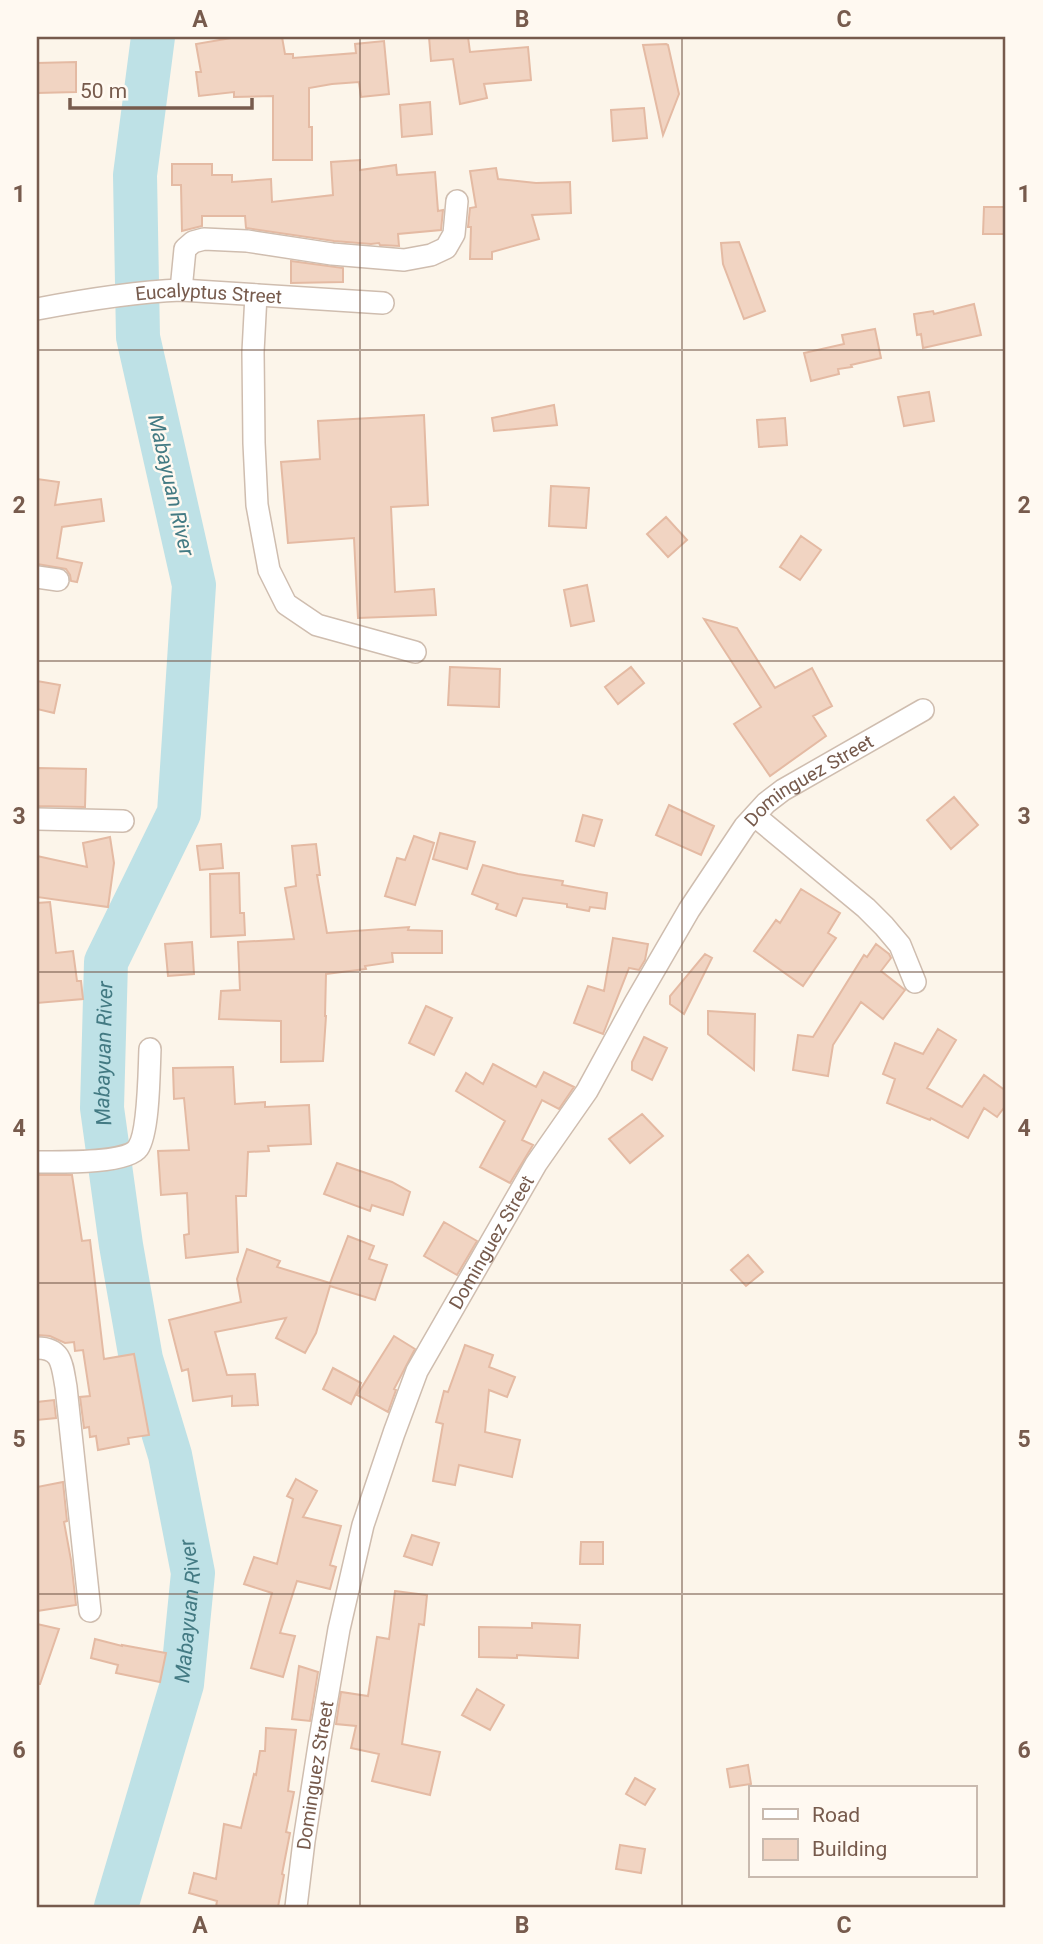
<svg xmlns="http://www.w3.org/2000/svg" width="1043" height="1944" viewBox="0 0 1043 1944" font-family="Roboto,sans-serif">
  <style>
    .lines { fill: none; stroke-linecap: round; stroke-linejoin: round }
    .river { stroke: #bee1e6; stroke-width: 44 }
    .building { fill: #f1d4c2; stroke: #e4baa3; stroke-width: 2 }
    .minor-casing { stroke: #cfbdaf; stroke-width: 24 }
    .minor { stroke: #fff; stroke-width: 21 }
    .grid { fill: none; stroke: #775b4d; stroke-width: 2; stroke-opacity: 0.55 }
    .labels { text-anchor: middle; dominant-baseline: central; stroke-width: 5; stroke-linejoin: round; paint-order: stroke }
    .street-label { font-size: 19px; fill: #775b4d; stroke: #fff9f1 }
    .water-label { font-size: 21px; font-style: italic; fill: #437a83; stroke: #fff9f1 }
    .neatline { fill: none; stroke: #775b4d; stroke-width: 2.5 }
    .grid-label { font-size: 23px; text-anchor: middle; font-weight: bold; fill: #775b4d }
  </style>
  <rect width="100%" height="100%" fill="#fcf5ea"/>
  <g class="lines">
    <!-- river -->
    <path class="river" id="s1" d="M116,1907L182,1684L193,1573L170,1455L141,1359L121,1245L102,1108L106,962L179,813L194,585L138,337L135,175L153,37"/>
  </g>
  <!-- building -->
  <path class="building" d="M237,37H282L285,54H293V58L356,53L355,44L384,41L389,94L361,97L359,82L332,84L309,88V127H312V160H273V96L234,97V92L199,96L196,72H201L196,44Z
    M429,37H468L470,52L528,47L531,80L484,84L487,98L460,104L453,59L431,61Z
    M666,44L668,45L679,94L663,135L643,45Z
    M76,62V92L37,93V63Z
    M430,102L432,134L402,137L400,105Z
    M644,108L647,138L613,141L611,110Z
    M360,160V170L396,165L397,175L435,172L438,211L443,210L441,230L398,234L399,246L380,245L379,243L371,244L334,241L246,228L245,216H202V226L182,231L181,185H172V164H212V175H232V182L271,179L272,202L333,195L331,162Z
    M496,168L498,179L536,183L570,182L571,213L532,215L539,239L492,252V259H470L471,227H468L470,208L476,207L470,171Z
    M984,207H1006V234H983Z
    M739,242L765,311L744,319L723,264L721,243Z
    M291,261L343,268V282L291,283Z
    M974,304L981,335L923,348L921,334L917,335L914,314L933,311L934,314Z
    M875,329L881,358L851,365L852,367L838,369L839,374L811,381L804,353L844,344L842,335Z
    M929,392L934,421L904,426L898,397Z
    M554,405L557,425L494,431L492,418Z
    M424,415L428,505L391,507L395,592L434,589L436,615L358,618L354,538L288,543L281,462L320,459L318,421Z
    M785,418L787,445L759,447L757,420Z
    M37,479L59,482L55,505L101,499L104,521L62,527L57,558L82,563L77,582L71,581L70,575L66,569L37,564Z
    M551,486L589,488L586,528L549,526Z
    M666,517L687,540L668,557L647,534Z
    M801,536L821,550L800,580L780,567Z
    M587,585L594,621L571,626L564,590Z
    M704,619L737,628L775,688L812,668L832,706L813,716L826,736L770,776L734,724L761,707Z
    M450,667L500,669L499,707L448,705Z
    M631,667L644,683L618,704L605,687Z
    M37,681L60,685L54,713L37,709Z
    M38,768L86,769L85,807L37,806Z
    M954,797L978,825L951,849L927,820Z
    M669,805L714,826L701,855L656,835Z
    M583,815L602,820L594,846L576,841Z
    M440,833L475,842L467,869L433,859Z
    M414,836L434,843L415,905L385,896L397,858L405,860Z
    M110,837L114,863L108,907L37,897V856L87,867L83,843Z
    M221,844L223,868L200,870L197,846Z
    M316,844L320,875H317L327,933L409,927L408,930L442,931V953H392L393,962L365,966L366,969L326,974L325,1016H326L323,1061L281,1062V1021L219,1019L221,991L240,990L238,942L294,939L285,888L296,886L292,846Z
    M483,865L518,874L563,881L562,885L607,893L605,909L590,907L589,911L567,907V904L523,898L516,916L496,909L498,904L472,894Z
    M239,873L240,913H244L245,935L211,937L210,874Z
    M801,889L840,913L828,933L836,938L803,986L754,951L776,920L780,923Z
    M50,902L56,953L73,951L77,981H81L83,999L37,1003V903Z
    M613,938L648,944L645,960L639,970L629,968L603,1034L574,1023L588,986L604,991Z
    M192,942L194,974L168,976L165,944Z
    M876,944L889,954L891,958L881,971L905,990L883,1019L861,1002L833,1045L828,1076L793,1070L798,1035L813,1037L864,955L867,957Z
    M705,954L712,958L684,1014L670,1004V996Z
    M426,1006L452,1018L434,1055L409,1043Z
    M708,1011L755,1014L754,1070L708,1034Z
    M938,1029L956,1040L927,1088L962,1107L984,1075L1006,1091V1105L997,1117L984,1108L968,1138L931,1118L930,1120L887,1103L895,1079L883,1074L895,1043L923,1054Z
    M644,1037L667,1048L652,1080L632,1070V1062Z
    M493,1064L536,1087L544,1072L574,1087L559,1109L542,1100L522,1140L533,1145L510,1183L480,1167L505,1121L456,1091L466,1073L483,1084Z
    M233,1067L235,1104L265,1102V1107L309,1105L311,1144L268,1146L269,1151L248,1152L246,1196H236L238,1252L186,1258L184,1235L189,1234L187,1193L161,1195L158,1151L189,1150L184,1098L174,1099L173,1068Z
    M642,1114L663,1136L630,1163L609,1139Z
    M337,1163L392,1182L410,1192L403,1215L372,1205L370,1211L324,1194Z
    M37,1175H72L82,1241L90,1240L104,1359L134,1354L149,1435L128,1438L129,1444L98,1450L96,1436L90,1437L89,1427L84,1428L80,1397L90,1396L83,1350L75,1351L74,1342L65,1343L50,1336L37,1335Z
    M444,1222L477,1241L457,1275L424,1256Z
    M348,1236L374,1246L369,1259L387,1265L375,1300L330,1286L316,1333L305,1353L276,1338L286,1318L215,1332L227,1375L255,1374L258,1405L232,1406V1396L193,1401L188,1369L182,1371L169,1320L241,1302L237,1279L247,1249L280,1261L277,1267L330,1283Z
    M748,1255L763,1272L746,1286L731,1270Z
    M394,1336L415,1349L394,1389L396,1390L388,1412L357,1395Z
    M465,1345L493,1355L489,1367L515,1377L507,1397L489,1390L485,1432L520,1440L512,1477L459,1465L455,1485L433,1481L443,1424L436,1422L444,1391L448,1392Z
    M333,1368L361,1383L351,1404L323,1389Z
    M54,1400L56,1418L37,1420V1402Z
    M296,1479L317,1491L303,1517L341,1526L330,1565L336,1567L330,1589L297,1581L280,1633L295,1636L283,1677L251,1668L272,1593L244,1584L254,1557L277,1564L293,1499L287,1496Z
    M63,1482L67,1521L64,1522L71,1560L76,1605L37,1611V1487Z
    M412,1535L439,1543L432,1565L404,1556Z
    M581,1542H603V1564H580Z
    M395,1591L427,1595L424,1625L419,1624L402,1744L440,1752L430,1795L372,1781L379,1754L351,1748L356,1726L336,1724L341,1692L368,1696L377,1637L389,1639Z
    M532,1623L580,1625L578,1658L517,1655V1658L479,1657V1627L532,1628Z
    M37,1624L59,1629L40,1684H37Z
    M95,1639L122,1646V1645L166,1653L160,1682L116,1673L118,1665L91,1658Z
    M299,1666L318,1672L310,1721L292,1719Z
    M477,1689L504,1705L490,1730L462,1715Z
    M266,1728L296,1730L288,1791L294,1792L286,1832L290,1833L282,1874L284,1875L278,1907H216L217,1901L189,1893L194,1873L216,1879L224,1824L241,1828L254,1774L256,1775L260,1751H265Z
    M748,1765L751,1784L730,1787L727,1769Z
    M635,1778L655,1789L645,1805L626,1794Z
    M620,1845L645,1849L641,1873L616,1869Z"/>
  <g class="lines">
    <defs>
      <g id="minor">
        <path d="M181,290L185,249L193,242L204,239L247,241L332,254L404,260L431,255L446,248L454,234L457,201"/>
        <path d="M256,295L253,352L254,443L257,505L269,570L286,604L317,625L415,652"/>
        <path id="s2" d="M37,309C84,300 133,292 181,290L383,303"/>
        <path d="M37,577L58,580"/>
        <path d="M755,816L866,908L884,926L900,945L915,982"/>
        <path d="M37,819L123,821"/>
        <path d="M37,1162C57,1162 127,1164 138,1148C149,1132 149,1071 150,1049"/>
        <path d="M37,1348C63,1348 62,1366 66,1387L90,1611"/>
        <path id="s3" d="M296,1907L304,1841L320,1739L339,1629L363,1525L394,1433L417,1371L536,1164L587,1091L635,1003L689,910L745,826L766,803L783,790L923,710"/>
      </g>
    </defs>
    <!-- minor casing -->
    <use href="#minor" class="minor-casing"/>
    <!-- minor -->
    <use href="#minor" class="minor"/>
  </g>
  <!-- grid -->
  <path class="grid" d="M360,37V1907M682,37V1907M37,350H1006M37,661H1006M37,972H1006M37,1283H1006M37,1594H1006"/>
  <g class="labels">
    <!-- street labels -->
    <g class="street-label">
      <text stroke="none"><textPath href="#s2" startOffset="173">Eucalyptus Street</textPath></text>
      <text stroke="none"><textPath href="#s3" startOffset="1267">Dominguez Street</textPath></text>
      <text stroke="none"><textPath href="#s3" startOffset="700">Dominguez Street</textPath></text>
      <text stroke="none"><textPath href="#s3" startOffset="133">Dominguez Street</textPath></text>
    </g>
    <!-- water labels -->
    <g class="water-label">
      <text transform="translate(171 485) rotate(77)">Mabayuan River</text>
      <text stroke="none"><textPath href="#s1" startOffset="873">Mabayuan River</textPath></text>
      <text stroke="none"><textPath href="#s1" startOffset="306">Mabayuan River</textPath></text>
    </g>
  </g>
  <!-- border -->
  <rect width="1043" height="1944" fill="none" stroke="#fff9f1" stroke-width="77"/>
  <!-- legend -->
  <rect x="749" y="1786" width="228" height="91" fill="#fff9f1" stroke="#c9baaf" stroke-width="2"/>
  <rect x="763" y="1809" width="35" height="10" fill="#ffffff" stroke="#c9baaf" stroke-width="2"/>
  <text x="812" y="1822" font-size="21" fill="#775b4d">Road</text>
  <rect x="763" y="1839" width="35" height="21" fill="#f1d4c2" stroke="#c9baaf" stroke-width="2"/>
  <text x="812" y="1856" font-size="21" fill="#775b4d">Building</text>
  <!-- scale -->
  <path d="M70 98v10h182v-10" fill="none" stroke="#775b4d" stroke-width="3.5"/>
  <text x="80" y="98" font-size="21" fill="#775b4d" stroke="#fff9f1" stroke-width="5" paint-order="stroke">50 m</text>
  <rect x="38" y="38" width="966" height="1868" class="neatline"/>
  <g class="grid-label">
    <text x="200" y="27">A</text>
    <text x="522" y="27">B</text>
    <text x="844" y="27">C</text>
    <text x="19" y="202">1</text>
    <text x="1024" y="202">1</text>
    <text x="19" y="513">2</text>
    <text x="1024" y="513">2</text>
    <text x="19" y="824">3</text>
    <text x="1024" y="824">3</text>
    <text x="19" y="1136">4</text>
    <text x="1024" y="1136">4</text>
    <text x="19" y="1447">5</text>
    <text x="1024" y="1447">5</text>
    <text x="19" y="1758">6</text>
    <text x="1024" y="1758">6</text>
    <text x="200" y="1933">A</text>
    <text x="522" y="1933">B</text>
    <text x="844" y="1933">C</text>
  </g>
</svg>
